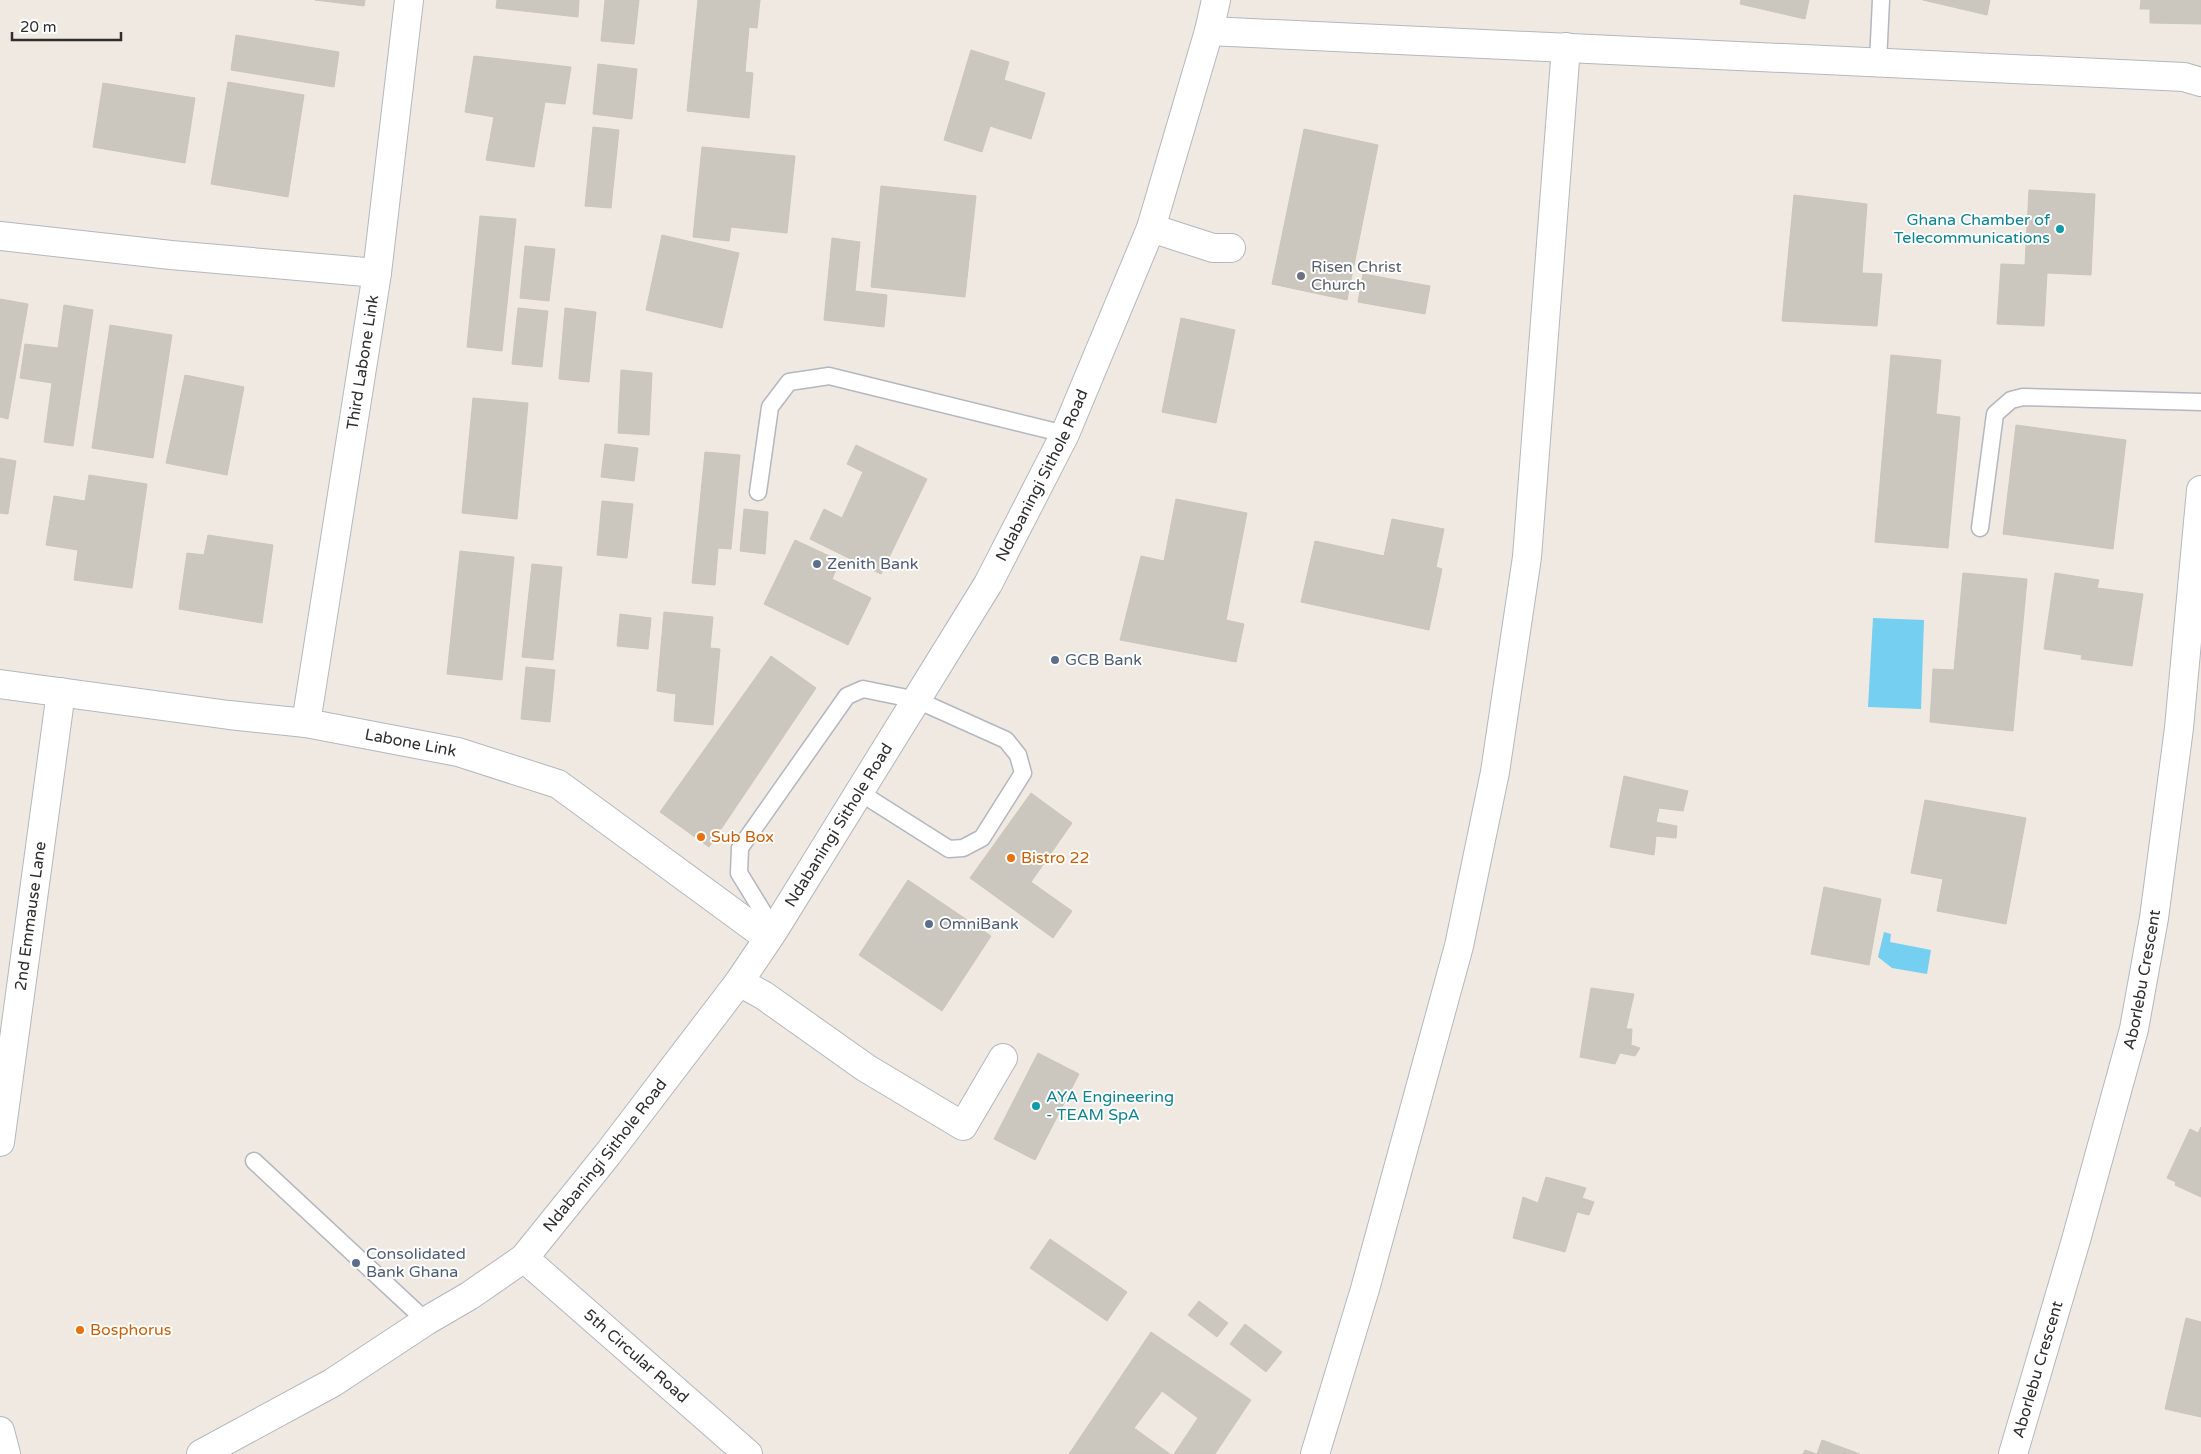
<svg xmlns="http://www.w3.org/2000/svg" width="2201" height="1454" viewBox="0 0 2201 1454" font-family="'Varela Round',sans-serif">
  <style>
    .water { fill: #75cff0 }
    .building { fill: #cbc7bf; stroke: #cbc5ba }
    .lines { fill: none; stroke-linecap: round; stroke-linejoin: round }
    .service-casing { stroke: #b4b7c1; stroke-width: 19 }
    .minor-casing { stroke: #b4b7c1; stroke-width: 30 }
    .tertiary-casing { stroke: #b4b7c1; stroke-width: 30 }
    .service { stroke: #fff; stroke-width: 16 }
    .minor { stroke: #fff; stroke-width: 28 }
    .tertiary { stroke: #fff; stroke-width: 28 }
    .culture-dot { fill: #0f9aa8; stroke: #fff; stroke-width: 2 }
    .worship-dot { fill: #6b7280; stroke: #fff; stroke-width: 2 }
    .service-dot { fill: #5c6f8a; stroke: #fff; stroke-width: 2 }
    .food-dot { fill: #e8710a; stroke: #fff; stroke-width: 2 }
    .labels { text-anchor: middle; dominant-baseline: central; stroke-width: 4; stroke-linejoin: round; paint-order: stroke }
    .culture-label { font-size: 16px; fill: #0d838f; stroke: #fff; text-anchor: end }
    .worship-label { font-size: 16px; fill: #5b616d; stroke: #fff; text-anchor: start }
    .street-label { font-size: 16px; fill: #2e2e2e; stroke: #fff }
    .service-label { font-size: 16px; fill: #4e5e75; stroke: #fff; text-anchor: start }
    .food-label { font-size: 16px; fill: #c56008; stroke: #fff; text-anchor: start }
  </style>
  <rect width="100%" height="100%" fill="#efe9e1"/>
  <!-- water -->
  <path class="water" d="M1873,618L1924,620L1921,709L1868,707Z
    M1884,932L1891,934L1890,942L1931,950L1927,974L1892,968L1878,957Z"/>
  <!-- building -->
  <path class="building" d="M315,0H365L364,6Z
    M497,0H579L578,17L496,8Z
    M605,0H639L634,44L601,41Z
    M698,0H760L757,28L749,27L745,72L753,73L749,118L687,111Z
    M1741,0H1809L1805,19L1740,4Z
    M1923,0H1990L1987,15Z
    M2141,0H2201V24L2150,23V9H2140Z
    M236,35L339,52L334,87L231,70Z
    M971,50L1009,62L1004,80L1045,93L1031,139L990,126L982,152L944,140Z
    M474,56L571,67L565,104L545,102L534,167L486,160L494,117L465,112Z
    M598,64L637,69L632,119L593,114Z
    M228,82L304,95L288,197L211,184Z
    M103,83L195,98L185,163L93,147Z
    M593,127L619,130L611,208L585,206Z
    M1304,129L1378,145L1347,300L1272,284Z
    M702,147L795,156L787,233L731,227L729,241L693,237Z
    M881,186L976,196L965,297L871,287Z
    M2029,190L2095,194L2091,275L2047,273L2044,326L1997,324L2001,264L2025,265Z
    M1794,195L1867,204L1862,273L1882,274L1877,326L1782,321Z
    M480,216L516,219L502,351L467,347Z
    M662,235L739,253L722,328L646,310Z
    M832,238L860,242L855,291L887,295L884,327L824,320Z
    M525,246L555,249L549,301L520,298Z
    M1363,274L1430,286L1425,314L1358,302Z
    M0,299L28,304L8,419L0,417Z
    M64,305L93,310L73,446L44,442L52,383L20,378L25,344L58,348Z
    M518,308L548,311L542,367L512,364Z
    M565,308L596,312L589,382L559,379Z
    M1181,318L1235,330L1216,423L1162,412Z
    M110,325L172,335L153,458L92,448Z
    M1891,355L1941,360L1936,414L1960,417L1948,548L1875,542Z
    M621,370L652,373L649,435L618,433Z
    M185,375L244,387L227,475L166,463Z
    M473,398L528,403L517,519L462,513Z
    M2016,425L2126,440L2113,549L2003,534Z
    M605,444L638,448L634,481L601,477Z
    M856,445L927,479L881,574L810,539L824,509L842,518L863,472L847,464Z
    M705,452L740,455L731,549L718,548L715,585L692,583Z
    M0,458L16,461L8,514L0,513Z
    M89,475L147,484L132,588L74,580L78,550L46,545L54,496L85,501Z
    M1176,499L1247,513L1226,620L1244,624L1236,662L1120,640L1141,556L1164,561Z
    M602,501L633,504L627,558L597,555Z
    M744,509L768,512L765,554L740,551Z
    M1392,519L1444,529L1436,567L1442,569L1429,630L1301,602L1315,541L1384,556Z
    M208,535L273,545L262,623L179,609L187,553L204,555Z
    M795,540L840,561L832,579L871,598L848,645L764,604Z
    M460,551L514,557L502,680L447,674Z
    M532,564L562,567L553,660L522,657Z
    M1963,573L2027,579L2013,731L1930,722L1933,669L1954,670Z
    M2055,573L2099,580L2097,588L2143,594L2132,666L2081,659L2082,655L2044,649Z
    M664,612L713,617L710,648L720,649L713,725L674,721L676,694L657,691Z
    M620,614L651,618L648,649L617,646Z
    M771,656L816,688L709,847L660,812Z
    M526,667L555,670L550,722L521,719Z
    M1624,776L1688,791L1683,811L1659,808L1656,822L1677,826L1676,838L1656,836L1654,855L1610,847Z
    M1031,793L1072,823L1031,882L1072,911L1053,938L970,878Z
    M1925,800L2026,818L2006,924L1937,911L1943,879L1911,873Z
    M908,880L991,936L942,1011L859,955Z
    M1824,887L1881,899L1869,965L1811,954Z
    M1591,988L1634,994L1626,1029H1632L1631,1045L1640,1048L1635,1056L1620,1053L1615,1064L1580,1057Z
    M1038,1053L1079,1074L1035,1160L994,1139Z
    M2201,1127V1197L2175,1185L2176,1182L2167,1178L2190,1129L2198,1133Z
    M1546,1177L1586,1188L1582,1198L1594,1202L1589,1215L1577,1212L1565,1252L1513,1238L1523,1197L1538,1203Z
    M1050,1239L1127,1292L1107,1321L1030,1268Z
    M1199,1301L1228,1323L1217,1337L1188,1315Z
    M2186,1318L2201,1322V1417L2165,1409Z
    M1245,1324L1282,1352L1266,1372L1230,1344Z
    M1151,1332L1251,1400L1215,1454H1174L1198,1418L1162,1391L1134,1428L1170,1454H1069Z
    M1822,1440L1860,1454H1817Z
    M1805,1450L1817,1454H1803Z"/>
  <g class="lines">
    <defs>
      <path id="service" d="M1878,62L1881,0
        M758,492L770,407L789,382L829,376L1065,434
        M1980,528L1995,414L2011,400L2023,397L2201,402
        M774,930L739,873L740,848L847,696L863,689L917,700L1006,740L1018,755L1023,773L982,838L963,848L949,849L859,792
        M254,1161L426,1321"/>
      <g id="minor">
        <path d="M1209,31L2184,77L2201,82"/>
        <path d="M1151,228L1213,248H1231"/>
        <path d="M0,236L171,255L377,273"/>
        <path id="s1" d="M0,684L229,715L306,723L458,752L558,784L768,938"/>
        <path id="s2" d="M306,723L377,273L409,0"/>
        <path d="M739,982L763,995L866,1068L963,1126L1003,1058"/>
        <path id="s3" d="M0,1142L61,692"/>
        <path d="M0,1431L6,1454"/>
        <path d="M1315,1454L1365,1289L1459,946L1495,772L1527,557L1566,47"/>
        <path id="s4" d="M2013,1454L2076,1240L2134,1029L2154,918L2179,728L2201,490"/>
      </g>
      <g id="tertiary">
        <path id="s5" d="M524,1258L748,1454"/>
        <path id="s6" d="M201,1454L332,1383L426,1321L469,1296L524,1258L607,1155L739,982L774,930L988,584L1065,434L1151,228L1209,31L1216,0"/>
      </g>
    </defs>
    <!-- service casing -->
    <use href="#service" class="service-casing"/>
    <!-- minor casing -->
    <use href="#minor" class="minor-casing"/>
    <!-- tertiary casing -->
    <use href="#tertiary" class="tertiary-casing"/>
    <!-- service -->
    <use href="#service" class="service"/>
    <!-- minor -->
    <use href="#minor" class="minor"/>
    <!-- tertiary -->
    <use href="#tertiary" class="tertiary"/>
  </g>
  <!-- markers -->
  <g class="culture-dot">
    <circle cx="2060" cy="229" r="5"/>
    <circle cx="1036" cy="1106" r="5"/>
  </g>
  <circle class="worship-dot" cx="1301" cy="276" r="5"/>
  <g class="service-dot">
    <circle cx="817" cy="564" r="5"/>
    <circle cx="1055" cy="660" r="5"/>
    <circle cx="929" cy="924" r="5"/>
    <circle cx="356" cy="1263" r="5"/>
  </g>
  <g class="food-dot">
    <circle cx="701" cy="837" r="5"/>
    <circle cx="1011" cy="858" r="5"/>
    <circle cx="80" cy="1330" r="5"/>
  </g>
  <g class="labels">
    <!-- culture labels -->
    <g class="culture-label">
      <text x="2050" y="220">Ghana Chamber of<tspan x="2050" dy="18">Telecommunications</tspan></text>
      <text x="1046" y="1097" text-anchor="start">AYA Engineering<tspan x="1046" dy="18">- TEAM SpA</tspan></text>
    </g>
    <!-- worship labels -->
    <g class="worship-label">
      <text x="1311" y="267">Risen Christ<tspan x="1311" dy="18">Church</tspan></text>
    </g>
    <!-- street labels -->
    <g class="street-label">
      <text stroke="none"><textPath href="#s2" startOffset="365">Third Labone Link</textPath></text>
      <text stroke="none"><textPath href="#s6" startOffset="1319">Ndabaningi Sithole Road</textPath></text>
      <text stroke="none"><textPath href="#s1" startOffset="415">Labone Link</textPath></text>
      <text stroke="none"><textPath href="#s6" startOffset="914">Ndabaningi Sithole Road</textPath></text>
      <text stroke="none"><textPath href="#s3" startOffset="228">2nd Emmause Lane</textPath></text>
      <text stroke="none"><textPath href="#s4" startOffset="492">Aborlebu Crescent</textPath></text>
      <text stroke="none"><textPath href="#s6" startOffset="509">Ndabaningi Sithole Road</textPath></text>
      <text stroke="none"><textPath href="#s5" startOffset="149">5th Circular Road</textPath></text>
      <text stroke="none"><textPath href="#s4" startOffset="88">Aborlebu Crescent</textPath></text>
    </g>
    <!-- service labels -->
    <g class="service-label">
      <text x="827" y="564">Zenith Bank</text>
      <text x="1065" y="660">GCB Bank</text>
      <text x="939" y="924">OmniBank</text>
      <text x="366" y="1254">Consolidated<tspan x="366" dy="18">Bank Ghana</tspan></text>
    </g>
    <!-- food labels -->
    <g class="food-label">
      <text x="711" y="837">Sub Box</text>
      <text x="1021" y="858">Bistro 22</text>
      <text x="90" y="1330">Bosphorus</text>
    </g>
  </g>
  <!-- scale -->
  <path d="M12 32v8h109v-8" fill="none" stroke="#2e2e2e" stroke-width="2.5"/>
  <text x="20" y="32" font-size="15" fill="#2e2e2e" stroke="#ffffff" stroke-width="4" paint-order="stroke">20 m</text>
</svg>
